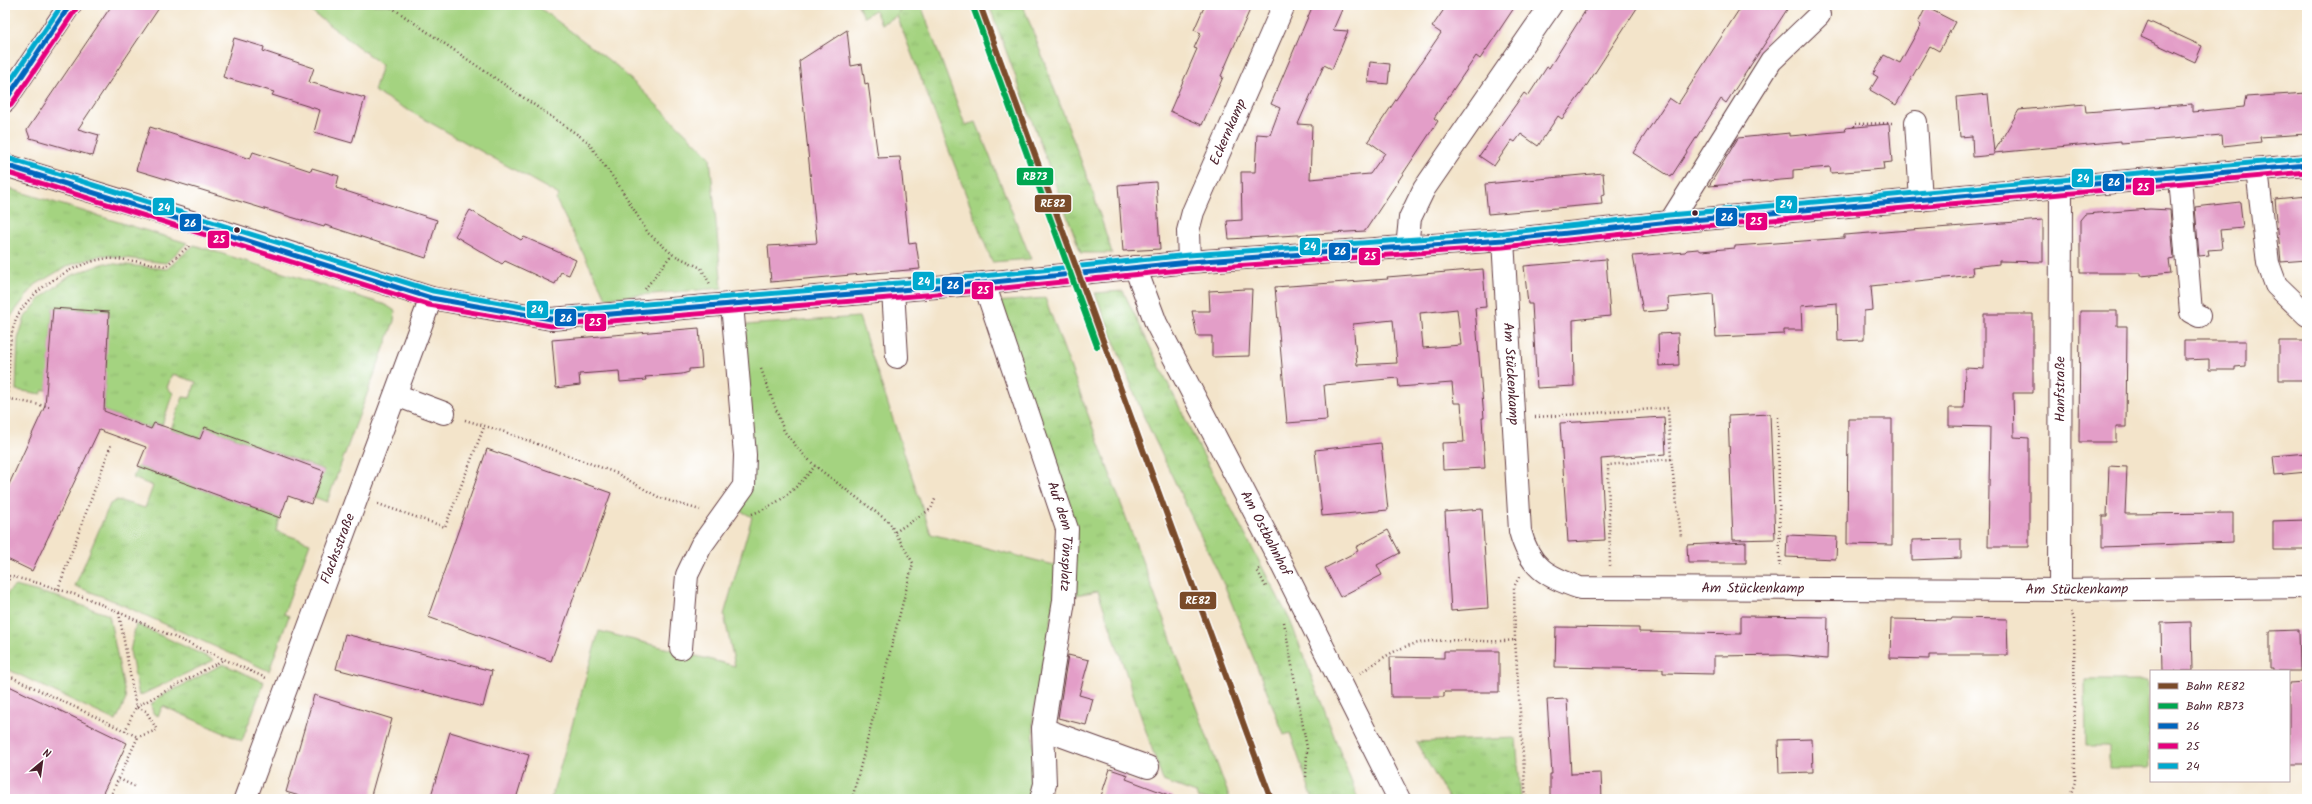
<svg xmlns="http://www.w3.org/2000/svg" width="2312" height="804" viewBox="0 0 2312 804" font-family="Kalam,sans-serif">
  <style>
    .grass { fill: url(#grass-tufts); stroke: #777956 }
    .green { fill: #a4d380; stroke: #777956 }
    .building { fill: #e39ec8; fill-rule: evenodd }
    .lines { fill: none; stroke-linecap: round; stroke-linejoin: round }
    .minor-casing { stroke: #633d43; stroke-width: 24 }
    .major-casing { stroke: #633d43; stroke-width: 24 }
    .path { stroke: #633d43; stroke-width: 2.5; stroke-dasharray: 1 3; stroke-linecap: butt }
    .minor { stroke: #fff; stroke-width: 22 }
    .major { stroke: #fff; stroke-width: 22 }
    .bus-1-casing { stroke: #fff; stroke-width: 8 }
    .bus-2-casing { stroke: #fff; stroke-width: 8 }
    .bus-3-casing { stroke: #fff; stroke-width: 8 }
    .bus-1 { stroke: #0065bd; stroke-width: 5 }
    .bus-2 { stroke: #e5007d; stroke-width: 5 }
    .bus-3 { stroke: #00a9ce; stroke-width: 5 }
    .rail-1-casing { stroke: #fff; stroke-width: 9 }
    .rail-2-casing { stroke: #fff; stroke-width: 9 }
    .rail-1 { stroke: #7a4b2a; stroke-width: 6 }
    .rail-2 { stroke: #00a651; stroke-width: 6 }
    .bus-dot { fill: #4a1f2b; stroke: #fff; stroke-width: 1.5 }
    .labels { text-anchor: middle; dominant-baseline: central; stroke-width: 3.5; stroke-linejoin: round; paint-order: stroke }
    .street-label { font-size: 14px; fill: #4a1f2b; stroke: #fff }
    .line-badge { stroke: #fff; stroke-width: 1.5 }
    .badge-label { font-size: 11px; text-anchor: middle; font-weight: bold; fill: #fff }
  </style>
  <defs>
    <pattern id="grass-tufts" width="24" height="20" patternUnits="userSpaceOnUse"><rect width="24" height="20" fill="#a4d380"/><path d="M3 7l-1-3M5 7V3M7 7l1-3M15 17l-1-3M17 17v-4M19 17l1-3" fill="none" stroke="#8fb56f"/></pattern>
  </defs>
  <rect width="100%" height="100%" fill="#fff"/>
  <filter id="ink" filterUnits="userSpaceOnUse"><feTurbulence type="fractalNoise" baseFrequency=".025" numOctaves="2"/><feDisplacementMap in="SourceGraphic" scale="8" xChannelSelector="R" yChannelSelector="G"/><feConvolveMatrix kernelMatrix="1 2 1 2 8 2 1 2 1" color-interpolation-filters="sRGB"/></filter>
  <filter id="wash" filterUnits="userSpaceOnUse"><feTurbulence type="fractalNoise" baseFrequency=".012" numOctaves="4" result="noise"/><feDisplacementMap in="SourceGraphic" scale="16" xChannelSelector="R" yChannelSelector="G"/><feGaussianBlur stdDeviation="0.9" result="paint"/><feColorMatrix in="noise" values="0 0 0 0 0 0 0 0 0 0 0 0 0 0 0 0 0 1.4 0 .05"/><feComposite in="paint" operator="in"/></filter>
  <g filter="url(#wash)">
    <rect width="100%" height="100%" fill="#f3e4ca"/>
    <!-- grass -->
    <path class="grass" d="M902,5H921L965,125L976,122L1031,259L992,262L897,16Z
      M989,5H1023L1093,193L1112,253H1081Z
      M5,187L14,190L187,243L166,263L102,255L67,266L35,285L9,319L5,340Z
      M194,245L386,305L395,311L394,321L327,502L314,497L324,470L205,427L200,439L171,429L183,397L190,398L196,382L172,374L167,388L173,393L162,425L154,423L151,429L104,411L108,311L53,308L47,390H43L41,394L16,390L18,339L25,317L42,297L70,276L105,263L167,269Z
      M1123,291L1198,445L1290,620L1358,799H1313L1290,733L1284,735L1226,589L1143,415L1095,293Z
      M1045,298L1230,799H1198L1196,793L1163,781L1098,591L1075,595L996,302Z
      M138,466L280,518L276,531L310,543L284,614L289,616L269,671L109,599L75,586L110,504L117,500L145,508L153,486L133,478Z
      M15,586L58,597L109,615L126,699L116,721L5,668V599L8,592Z
      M136,624L214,660L139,696L130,651Z
      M223,664L264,682L242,741L163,706L158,716L153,713L151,705L158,698Z
      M1516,738L1521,799H1449L1416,742Z"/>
    <!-- green -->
    <path class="green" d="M303,5H536L618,67L710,157L722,288L606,298L556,200L559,195L374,91L382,65Z
      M858,5H902L897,16L881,24L875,10L864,17Z
      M859,317L931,534L1058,566L1057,590L1033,716L1035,780L1030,799H551L599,631L735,666L724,615L752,517L739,510L751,483L745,325Z
      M2085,680H2148L2149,768H2109V746H2086Z"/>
    <g id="blocks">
      <!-- building -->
      <path class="building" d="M112,5H161L78,129L99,135L93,156L30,138L27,130Z
        M1205,5H1252L1221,76L1223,77L1202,125L1170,111L1197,49L1194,48L1201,33L1194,30Z
        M1313,5H1344L1333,30L1348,31L1332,69L1324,65L1298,124L1312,125L1310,179L1370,174L1385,153L1368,141L1441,33L1432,27L1447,5H1516L1480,59L1476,56L1434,118L1438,121L1365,231L1229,239L1227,221L1242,220L1241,172H1255L1257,134L1270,135L1280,108L1271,104Z
        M1589,5H1639L1583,91L1562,119L1558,116L1538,146L1521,134L1515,142L1512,140L1494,166L1479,156L1524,93L1528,96L1547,67L1549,68Z
        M1742,5H1790L1726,103L1721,99L1671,177L1633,153L1669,98L1678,104Z
        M1926,7L1955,22L1939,51L1930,46L1896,105L1870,90L1878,77L1873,74L1884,55L1900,63L1921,25L1918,23Z
        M2148,21L2202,46L2195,62L2141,37Z
        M847,30L851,66L862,64L865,84L868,83L878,158L900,157L909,244L916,243L920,269L771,282L768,246L817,243L799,61Z
        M234,38L264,47L263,51L314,68L309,82L365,98L352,143L314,132L320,110L272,95L274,92L223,77Z
        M1370,62L1390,64L1388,84L1368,82Z
        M2307,93V134L2260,137L2261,142L2223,146L2222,135L2121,143V141L1994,153V155L1973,157L1972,136L1960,137L1957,97L1988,94L1994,152L2019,110L2085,104L2086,112L2192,104V112L2244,107L2246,97Z
        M1889,124L1892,162L1883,163L1884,169L1831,173L1830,167L1793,170V179L1709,186L1738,138L1790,133V136L1846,131L1845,128Z
        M150,127L250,159L253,152L311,171L312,168L339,176L336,188L437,220L426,258L325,225L324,227L136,170Z
        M1603,173L1605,194L1601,195L1602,204L1488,214L1485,184Z
        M1156,182L1160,249L1123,251L1118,185Z
        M2307,196V260L2281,262L2275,199Z
        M2240,202L2243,228L2220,230L2222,249L2208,250L2209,255L2199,256L2195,207Z
        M2150,209L2170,210L2174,259L2169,260L2171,273L2141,276V273H2080V220L2085,214Z
        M470,210L521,240L524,237L576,260L569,275L561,272L555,284L505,261L502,264L455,236Z
        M2043,220V262L1999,261V264L1972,267L1973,275L1871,286L1873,310L1864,311V340L1838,341L1837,303L1801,306L1802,330H1784V334L1716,337L1713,294L1668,298L1669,310L1643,312L1633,256L1685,252L1687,250L1698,249L1701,251L1735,248V246L1844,238V235Z
        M1606,259L1610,316L1573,320L1574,386L1537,388L1532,304H1528L1524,266Z
        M1483,269L1486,307L1475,308L1484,418H1482L1485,468L1443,470L1442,443L1464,442L1461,403H1454L1452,383L1399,387L1398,378L1324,385L1327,420L1287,423L1275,287L1388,279L1387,277ZM1457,309L1461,345L1423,348L1420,313ZM1393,320L1397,363L1357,365L1353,324Z
        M1246,289H1252L1249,356L1212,357V336H1197L1192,311H1210L1209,291Z
        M53,308L109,312L104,411L151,429L154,423L200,439L205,427L324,471L311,504L288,496L280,518L138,466L146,447L99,430L32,571L5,558V493L45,406Z
        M2080,311H2117V326H2127L2126,427H2116V442H2079Z
        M1984,314H2033V393H2013L2014,437L2029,438V547H1988L1990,427L1949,426V408H1964L1965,368L1984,369Z
        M699,328L702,368L689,369V372L682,374L645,377L646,380L620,382L619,371L579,374L580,385L556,388L552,340Z
        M1678,333L1679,365L1659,366L1658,334Z
        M2184,341H2246V366L2235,367V370H2209V359L2184,360Z
        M2279,341H2307V380H2279Z
        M1770,414L1775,539L1733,540L1728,416Z
        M1664,417L1666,454L1601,459L1605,540L1568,542L1560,423Z
        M1848,419H1892V545L1847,544Z
        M1381,443L1388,510L1322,516L1315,450Z
        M487,449L611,493L551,661L428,617Z
        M2307,453V472L2275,475L2273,456Z
        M2109,466L2127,467L2125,514L2233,513V542L2102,547V516H2107Z
        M1482,509L1488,608L1451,611L1445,512Z
        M2307,520V550H2273V521Z
        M1388,530L1400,553L1377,565L1382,575L1340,597L1325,568L1358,551L1356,547Z
        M1787,535L1837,537L1836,559L1786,557Z
        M1961,539V558L1912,560V540Z
        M1746,542V563H1688L1687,545Z
        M1741,616L1828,617L1827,659L1788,655L1714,656V674L1663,673V669L1555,667L1556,627L1639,628V632L1741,634Z
        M1952,618L2007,619L2008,655H1929V659L1890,658L1891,619L1951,620Z
        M2191,622L2192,671H2162L2161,623Z
        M2299,630L2300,671H2273V668H2270V631Z
        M345,634L492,671L483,707L336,669Z
        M1444,651H1499V692H1444V697H1391L1390,657L1444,658Z
        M1068,655L1089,660L1079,695L1093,699L1086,725L1058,718Z
        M2305,682L2307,764H2289V683Z
        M5,684L127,743L100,799H5Z
        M314,695L392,719L370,799H309L286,792Z
        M1567,699L1571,774L1601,773L1602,799H1550V774H1552L1547,700Z
        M450,732L529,755L516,799H430Z
        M1812,739L1813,772L1779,773L1778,740Z
        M1110,769L1128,775L1126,779L1174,797V799H1100Z"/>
    </g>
  </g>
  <g filter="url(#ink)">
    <use href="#blocks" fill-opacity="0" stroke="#633d43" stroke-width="1"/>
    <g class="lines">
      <defs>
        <g id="minor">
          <path d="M1916,122L1921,200"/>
          <path d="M5,165L221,231L431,298L551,319L984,283L1189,262L1503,240L1670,222L2307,165"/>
          <path d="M2257,170L2268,263L2276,285L2307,315"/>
          <path d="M2180,177L2191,312L2199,316"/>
          <path d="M1670,222L1771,61L1819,15"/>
          <path id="s1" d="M1503,240L1520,531C1530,568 1546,576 1580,588L2060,590L2307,587"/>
          <path d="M1407,248L1410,218L1424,189L1551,5"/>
          <path id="s2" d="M1189,262L1188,231L1193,212L1284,5"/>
          <path id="s3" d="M1135,267L1156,323L1279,559L1399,799"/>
          <path id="s4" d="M984,283L1067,529L1064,601L1043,729L1045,784L1041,799"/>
          <path d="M893,290L897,357"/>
          <path d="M396,395L444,413"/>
          <path id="s5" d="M2060,590L2061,187"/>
          <path d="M681,648L687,575L701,546L744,486L745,455L732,304"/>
          <path d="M1043,729L1148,767"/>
          <path id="s6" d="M245,799L431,298"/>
        </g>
        <path id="major" d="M5,101L70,5"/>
      </defs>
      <!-- minor casing -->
      <use href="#minor" class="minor-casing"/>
      <!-- major casing -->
      <use href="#major" class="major-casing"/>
      <!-- path -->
      <path class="path" d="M388,5L587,141L620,187L648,233L672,254L701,268L710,284
        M1854,127V124L1895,123
        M645,289L672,254
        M761,369L784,431L800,451L815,466L889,522L913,563L852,799
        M5,398L50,407
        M5,404C12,379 6,349 14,325C23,293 72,264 103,259C115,257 152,264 166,266L190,245
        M1535,417L1668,408L1671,459L1608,465L1610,566
        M1778,417L1780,566
        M465,420L505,432L616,473L660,498L700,510
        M1671,459L1681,536
        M378,504L445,527L484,427
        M752,514C781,503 795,490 815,466
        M895,532L931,509L936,497
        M1259,569L1257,570L1266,587
        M5,575L42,584L89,599L266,678
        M1519,577L1514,587L1515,640L1526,799
        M5,587L10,577
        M58,589L111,445
        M119,613L136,707L223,660
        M1284,622L1307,748L1306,778
        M1360,673C1377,662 1394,649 1414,644C1446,636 1482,644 1515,640
        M5,674L138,737L109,799
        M125,731L136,707L146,711L157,730L138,737
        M119,779L134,786
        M2069,799L2075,782L2074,619L2071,612"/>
      <!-- minor -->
      <use href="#minor" class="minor"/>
      <!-- major -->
      <use href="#major" class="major"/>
      <defs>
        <path id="bus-1" d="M5,101L70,5
          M5,165L431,298L551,319L984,283L1189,262L1503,240L1670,222L2307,165"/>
        <path id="bus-2" d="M11,105L76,9
          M5,172L429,305L551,326L985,290L1190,269L1503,247L1671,229L2307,172"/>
        <path id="bus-3" d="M5,89L62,5
          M7,158L433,291L551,312L983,276L1189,255L1502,233L1669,215L2306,158"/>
      </defs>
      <!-- bus-1 casing -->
      <use href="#bus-1" class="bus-1-casing"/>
      <!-- bus-2 casing -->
      <use href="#bus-2" class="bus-2-casing"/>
      <!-- bus-3 casing -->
      <use href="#bus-3" class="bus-3-casing"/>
      <!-- bus-1 -->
      <use href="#bus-1" class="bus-1"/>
      <!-- bus-2 -->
      <use href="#bus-2" class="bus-2"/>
      <!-- bus-3 -->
      <use href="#bus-3" class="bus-3"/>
      <defs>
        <path id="rail-1" d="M980,5L1271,799"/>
        <path id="rail-2" d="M973,7L1097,346"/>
      </defs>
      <!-- rail-1 casing -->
      <use href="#rail-1" class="rail-1-casing"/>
      <!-- rail-2 casing -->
      <use href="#rail-2" class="rail-2-casing"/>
      <!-- rail-1 -->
      <use href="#rail-1" class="rail-1"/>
      <!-- rail-2 -->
      <use href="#rail-2" class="rail-2"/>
    </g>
  </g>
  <!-- markers -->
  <g class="bus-dot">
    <circle cx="1695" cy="213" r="3.5"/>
    <circle cx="237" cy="230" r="3.5"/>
  </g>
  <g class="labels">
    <!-- street labels -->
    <g class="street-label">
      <text stroke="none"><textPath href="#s2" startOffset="138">Eckernkamp</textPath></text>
      <text stroke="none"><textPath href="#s1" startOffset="134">Am Stückenkamp</textPath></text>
      <text stroke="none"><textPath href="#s5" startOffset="201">Hanfstraße</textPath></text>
      <text stroke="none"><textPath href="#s3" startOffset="297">Am Ostbahnhof</textPath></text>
      <text stroke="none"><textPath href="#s4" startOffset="266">Auf dem Tönsplatz</textPath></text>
      <text stroke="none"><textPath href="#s6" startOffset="267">Flachsstraße</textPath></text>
      <text stroke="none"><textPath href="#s1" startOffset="552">Am Stückenkamp</textPath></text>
      <text stroke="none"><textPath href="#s1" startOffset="876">Am Stückenkamp</textPath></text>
    </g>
  </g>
  <g class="line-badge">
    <rect x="1016" y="167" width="38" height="19" rx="4" fill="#00a651"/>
    <rect x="2071" y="168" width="23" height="20" rx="4" fill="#00a9ce"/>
    <rect x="2102" y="173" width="23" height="19" rx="4" fill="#0065bd"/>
    <rect x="2132" y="177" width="23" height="19" rx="4" fill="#e5007d"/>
    <rect x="1034" y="194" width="38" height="19" rx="4" fill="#7a4b2a"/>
    <rect x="1775" y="195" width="23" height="19" rx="4" fill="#00a9ce"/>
    <rect x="152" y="197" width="23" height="19" rx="4" fill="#00a9ce"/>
    <rect x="1715" y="207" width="23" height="20" rx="4" fill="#0065bd"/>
    <rect x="1745" y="212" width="23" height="19" rx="4" fill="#e5007d"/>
    <rect x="179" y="213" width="23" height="19" rx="4" fill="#0065bd"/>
    <rect x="207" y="230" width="23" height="19" rx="4" fill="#e5007d"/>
    <rect x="1299" y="237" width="22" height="19" rx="4" fill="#00a9ce"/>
    <rect x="1328" y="242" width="23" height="19" rx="4" fill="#0065bd"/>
    <rect x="1358" y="247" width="23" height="19" rx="4" fill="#e5007d"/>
    <rect x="912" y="271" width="23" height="20" rx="4" fill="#00a9ce"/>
    <rect x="941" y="276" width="23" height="19" rx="4" fill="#0065bd"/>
    <rect x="971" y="281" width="23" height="19" rx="4" fill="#e5007d"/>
    <rect x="526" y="300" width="23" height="19" rx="4" fill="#00a9ce"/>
    <rect x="554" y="308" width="23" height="19" rx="4" fill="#0065bd"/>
    <rect x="584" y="313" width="23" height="19" rx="4" fill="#e5007d"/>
    <rect x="1179" y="591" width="38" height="19" rx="4" fill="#7a4b2a"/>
  </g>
  <g class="badge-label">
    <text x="1035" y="180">RB73</text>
    <text x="2083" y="182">24</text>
    <text x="2114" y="186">26</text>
    <text x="2143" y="191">25</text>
    <text x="1053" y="207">RE82</text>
    <text x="1786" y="208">24</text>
    <text x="164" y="211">24</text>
    <text x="1727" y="221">26</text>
    <text x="1756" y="225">25</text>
    <text x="190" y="227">26</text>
    <text x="219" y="243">25</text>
    <text x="1310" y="250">24</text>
    <text x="1340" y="255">26</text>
    <text x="1370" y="260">25</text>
    <text x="924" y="285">24</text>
    <text x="953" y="289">26</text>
    <text x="983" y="294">25</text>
    <text x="537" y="313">24</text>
    <text x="566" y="322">26</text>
    <text x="595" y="326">25</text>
    <text x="1198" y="604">RE82</text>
  </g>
  <!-- margin -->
  <rect width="2312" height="804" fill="none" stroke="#fff" stroke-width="20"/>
  <!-- legend -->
  <rect x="2150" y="670" width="140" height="112" fill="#ffffff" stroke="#b7a5aa"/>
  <rect x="2158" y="683" width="20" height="6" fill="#7a4b2a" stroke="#b7a5aa"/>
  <text x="2186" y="690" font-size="12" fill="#4a1f2b">Bahn RE82</text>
  <rect x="2158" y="703" width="20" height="6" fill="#00a651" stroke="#b7a5aa"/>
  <text x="2186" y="710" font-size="12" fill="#4a1f2b">Bahn RB73</text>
  <rect x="2158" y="723" width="20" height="6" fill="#0065bd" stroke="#b7a5aa"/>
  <text x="2186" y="730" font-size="12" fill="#4a1f2b">26</text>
  <rect x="2158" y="743" width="20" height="6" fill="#e5007d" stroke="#b7a5aa"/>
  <text x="2186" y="750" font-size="12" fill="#4a1f2b">25</text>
  <rect x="2158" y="763" width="20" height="6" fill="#00a9ce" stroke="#b7a5aa"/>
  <text x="2186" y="770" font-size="12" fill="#4a1f2b">24</text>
  <!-- north arrow -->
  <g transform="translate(42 762) rotate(29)" stroke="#ffffff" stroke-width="3" paint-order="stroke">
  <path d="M0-3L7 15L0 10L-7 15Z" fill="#4a1f2b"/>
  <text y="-6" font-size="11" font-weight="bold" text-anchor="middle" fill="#4a1f2b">N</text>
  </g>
</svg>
